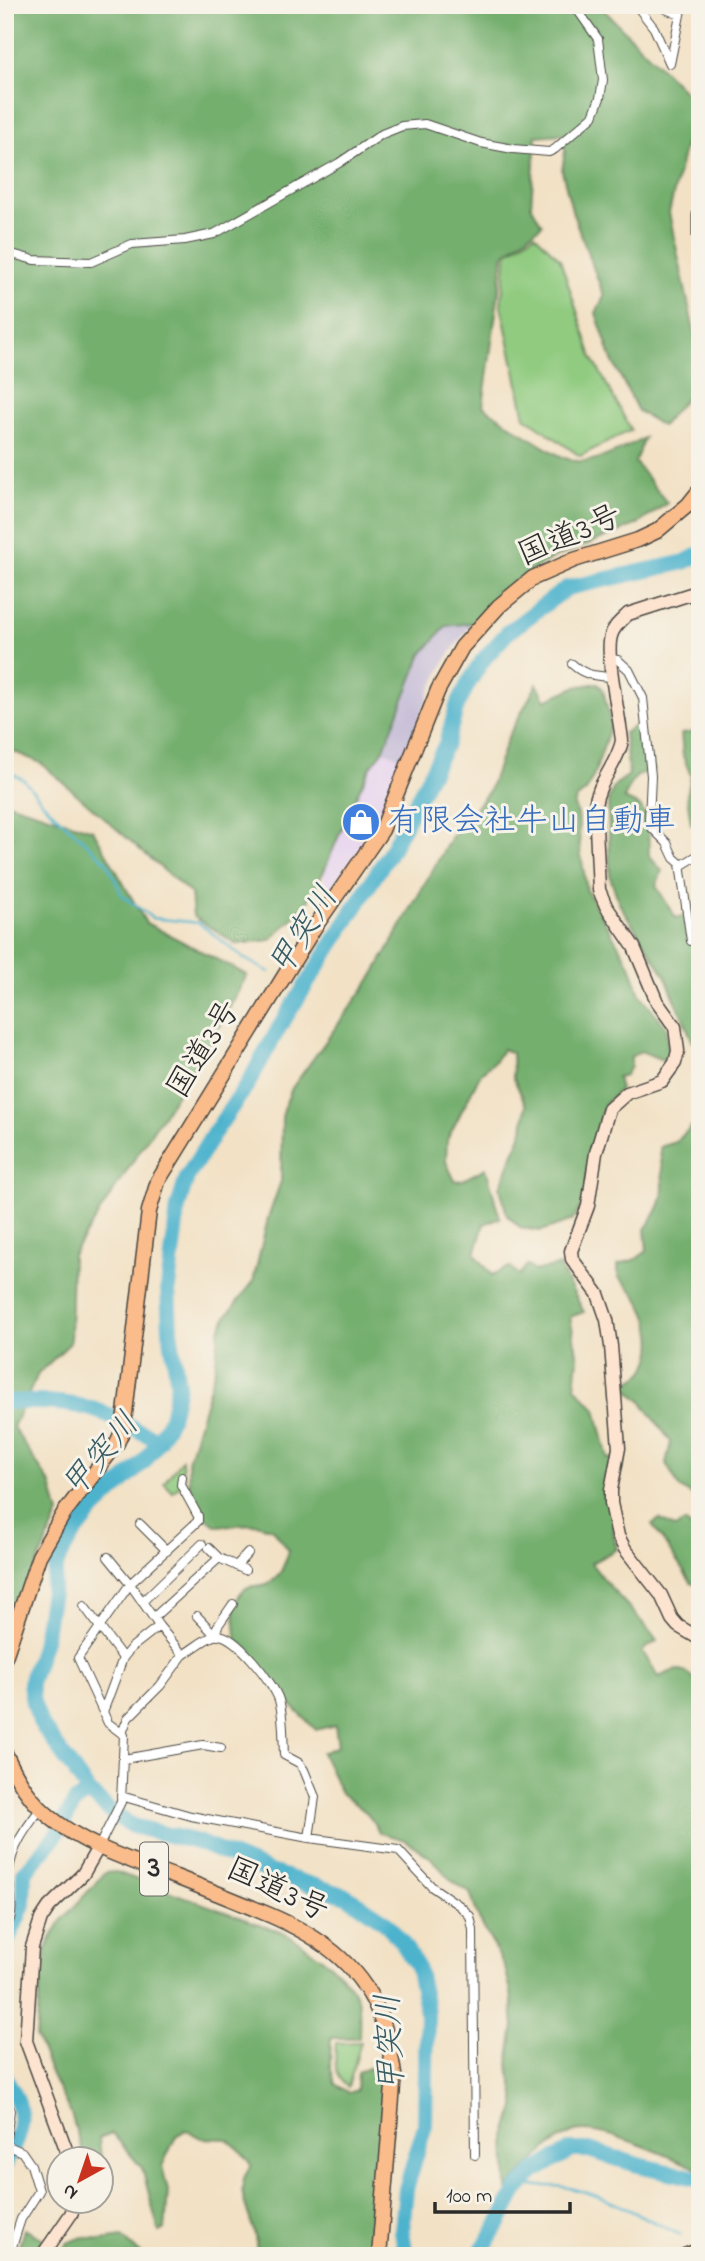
<svg xmlns="http://www.w3.org/2000/svg" width="705" height="2261" viewBox="0 0 705 2261" font-family="'Indie Flower','Klee One',sans-serif">
  <style>
    .built { fill: #e6d2f0 }
    .industrial { fill: #c8bfd8 }
    .green { fill: #90cb80; stroke: #5e7b56; stroke-width: 2 }
    .forest { fill: #74af6e; stroke: #506d4c; stroke-width: 2 }
    .lines { fill: none; stroke-linecap: round; stroke-linejoin: round }
    .stream { stroke: #4eb3cd; stroke-width: 2.5 }
    .river { stroke: #4eb3cd; stroke-width: 16 }
    .street-casing { stroke: #494642; stroke-width: 10 }
    .secondary-casing { stroke: #494642; stroke-width: 15 }
    .highway-casing { stroke: #494642; stroke-width: 17 }
    .street { stroke: #fff; stroke-width: 8 }
    .secondary { stroke: #fde4d0; stroke-width: 12 }
    .highway { stroke: #f9bc8a; stroke-width: 14 }
    .labels { text-anchor: middle; dominant-baseline: central; stroke-width: 6; stroke-linejoin: round; paint-order: stroke }
    .shield { fill: #f7f3e8; stroke: #686764; stroke-width: 2 }
    .shield-label { font-size: 30px; font-weight: bold; fill: #2b2b2b }
    .street-label { font-size: 32px; fill: #2b2b2b; stroke: #f7f3e8 }
    .shop-label { font-size: 32px; fill: #366cbe; stroke: #f7f3e8; text-anchor: start }
    .water-label { font-size: 33px; font-style: italic; fill: #375b64; stroke: #f7f3e8 }
  </style>
  <rect width="100%" height="100%" fill="#f7f3e8"/>
  <filter id="ink" filterUnits="userSpaceOnUse"><feTurbulence type="fractalNoise" baseFrequency=".0143" numOctaves="2"/><feDisplacementMap in="SourceGraphic" scale="14" xChannelSelector="R" yChannelSelector="G"/><feConvolveMatrix kernelMatrix="1 2 1 2 8 2 1 2 1" color-interpolation-filters="sRGB"/></filter>
  <filter id="wash" filterUnits="userSpaceOnUse"><feTurbulence type="fractalNoise" baseFrequency=".00686" numOctaves="4" result="noise"/><feDisplacementMap in="SourceGraphic" scale="28" xChannelSelector="R" yChannelSelector="G"/><feGaussianBlur stdDeviation="1.57" result="paint"/><feColorMatrix in="noise" values="0 0 0 0 0 0 0 0 0 0 0 0 0 0 0 0 0 1.4 0 .05"/><feComposite in="paint" operator="in"/></filter>
  <g filter="url(#wash)">
    <rect width="100%" height="100%" fill="#f2e1c5"/>
    <!-- built -->
    <path class="built" d="M383,751L403,758L374,831L348,863L332,888L324,882V871L350,809L370,768Z"/>
    <!-- industrial -->
    <path class="industrial" d="M472,623L446,659L430,691L403,758L383,751L422,654L446,626Z"/>
    <!-- green -->
    <path class="green" d="M535,234L560,259L592,357L631,430L580,456L525,417L501,305L507,253Z
      M182,1459L184,1482L173,1492L164,1483Z
      M361,2042L348,2087C333,2074 335,2061 336,2043Z"/>
    <!-- forest -->
    <path class="forest" d="M5,5H599L695,102L669,213L700,359V381L662,426L638,411L612,360L596,313L604,296L573,214L562,171L565,151L563,134L536,136L531,205L542,225L504,254L483,406C503,419 557,460 577,461C599,463 625,447 644,438L635,462L667,503L638,524L551,559L511,583L473,623L446,626L422,654L383,751L370,768L350,809L324,871L305,907L270,940L236,944L193,916L191,894L41,763L5,748Z
      M597,683L603,689L611,724L594,775L586,791L576,799L574,806L578,814L580,849L587,891L630,965L640,994L666,1027L669,1056L662,1060L641,1051L631,1057V1066L625,1075L617,1077L620,1090L604,1105L590,1152L583,1203L573,1220L541,1231L521,1228L507,1215L500,1187L523,1130L526,1105L513,1077L512,1053L503,1049L494,1062L481,1073L447,1140L446,1162L455,1181L463,1180L486,1168L500,1218L484,1224L475,1254L492,1275L510,1267L519,1275L527,1265L535,1271L559,1266L584,1312L570,1317L578,1358L575,1387L596,1409L608,1459L624,1457C618,1483 608,1524 617,1549L591,1563C611,1591 637,1613 657,1641L642,1651L659,1677C681,1666 681,1668 700,1683V2170C675,2159 597,2122 572,2133C545,2145 527,2169 507,2189L505,2136L515,2108V2094L508,2064L514,2027L511,1991L505,1967L479,1919L470,1893L452,1881L431,1858L405,1840L380,1833L367,1813L341,1793L322,1753L338,1746L335,1725L316,1730L282,1696L236,1638C236,1627 232,1610 237,1600C245,1581 255,1589 269,1583C281,1578 285,1562 289,1551L273,1529L256,1524L216,1526L198,1511L189,1485L188,1461L215,1369L219,1331L227,1315L253,1282L268,1218L281,1181L282,1117L287,1100L292,1088L373,976L450,839L489,791L508,737L537,684L546,700L575,687Z
      M638,724L654,770C633,774 632,780 624,799L640,806L648,820L649,856L662,871L656,886L676,918L700,911V1050L697,1052L665,975L620,905L610,877L608,800L615,785L629,775L624,733Z
      M700,731V819L691,824L687,796L691,776L683,756L681,734Z
      M5,802L93,830L146,923L247,975L212,1040L72,1255L70,1343L38,1374L13,1427L51,1485L59,1514L5,1637Z
      M700,1118V1501L679,1487L666,1463L671,1442L641,1401L623,1386C629,1381 641,1377 645,1370C664,1338 644,1298 618,1277V1265L636,1259L647,1251L645,1229C671,1196 662,1186 660,1147L676,1142Z
      M660,1519L675,1528L685,1522L700,1535V1582L692,1584L652,1524Z
      M116,1872L286,1934C310,1948 354,1977 359,2006C360,2016 359,2028 359,2038H331L330,2066L335,2084L349,2093L357,2090L358,2072L371,2067L385,2066L384,2103L371,2256H258C256,2247 256,2237 253,2228C246,2204 234,2189 251,2165L240,2150L227,2139L201,2138L186,2130L176,2136L162,2166L168,2191L165,2229L159,2232L142,2168L112,2133L99,2138L101,2159H85L71,2114L52,2076L36,2037L42,1963L50,1940L62,1920L105,1873Z
      M24,2229L44,2239L34,2256H13L18,2250Z
      M83,2237L102,2240L122,2237L143,2256H59L67,2243Z"/>
    <g class="lines">
      <!-- stream -->
      <path class="stream" d="M5,769L24,780L45,805L107,862L122,895L152,918L199,923L245,959L269,972
        M520,2187C535,2186 550,2185 564,2187C602,2193 646,2219 681,2235"/>
      <!-- river -->
      <path class="river" d="M5,1402C44,1401 84,1401 119,1420
        M132,1427L159,1441
        M5,1947L23,1905L24,1873L54,1838L75,1802L89,1792
        M5,2078C29,2113 22,2129 5,2165
        M406,2256L402,2231L406,2189L425,2125L427,2012L417,1966L401,1941L384,1921L347,1896L270,1872L197,1842L132,1826L115,1815L89,1792L41,1724L33,1702L30,1683L44,1640L57,1562L70,1539L94,1509L143,1463L154,1448L171,1418L178,1385L170,1330L168,1288L178,1207L187,1177L214,1133L249,1082L280,1026L389,854L446,744L457,706L468,684L483,660L508,632L567,588L685,562L700,554
        M478,2256L498,2225L516,2191L535,2171L571,2150H589L638,2165L700,2179"/>
    </g>
  </g>
  <g filter="url(#ink)">
    <g class="lines">
      <defs>
        <path id="street" d="M636,5L654,28L670,64L682,5
          M656,5L680,15
          M5,252L34,260L91,262L132,244L185,240L214,234L339,163L382,134L402,126L425,124L481,143L513,149L549,152L555,149L593,116L600,98L603,80L598,39L574,5
          M611,659L618,660L629,670L643,698L651,776L649,820L652,828L667,843L674,858L682,865L700,854
          M572,664C585,676 596,676 613,677
          M680,864L691,941
          M140,1524L167,1551
          M219,1558L245,1570
          M236,1566L248,1553
          M142,1602L202,1544
          M84,1606L123,1658
          M197,1616L215,1635
          M153,1618L219,1558L209,1548
          M159,1626L183,1655C193,1649 206,1637 217,1635C235,1633 274,1684 279,1700C284,1718 283,1737 284,1755L299,1763L304,1770L315,1797L309,1838
          M218,1636L217,1627L233,1604
          M103,1712L78,1658L130,1584L108,1557
          M122,1733L128,1718L160,1686L183,1655
          M124,1759L203,1745L221,1748
          M121,1796L191,1816L309,1838L398,1850L432,1887L460,1906L470,1916L473,1930L475,2155
          M99,1846L121,1802L124,1735L108,1723L103,1712L123,1658L131,1648L159,1626L130,1584L198,1521V1516L181,1485L182,1477
          M5,1930C18,1909 7,1892 9,1871C12,1846 26,1828 41,1808
          M5,2098L10,2110L5,2146
          M6,2145L22,2152L31,2165L39,2191L21,2219L9,2256"/>
        <path id="secondary" d="M700,591L628,614C621,621 613,627 611,636C605,656 620,717 622,741C617,765 598,781 595,806L599,890L606,906L634,947L657,1002L675,1027L678,1051L675,1063L662,1081L627,1093L609,1109L596,1153L588,1206L571,1251L572,1259L598,1294L607,1320L611,1346L619,1448L611,1490V1503L618,1536L625,1549L661,1595L672,1619L678,1626L700,1639
          M70,2160L26,2041L32,1947L41,1919L49,1907L83,1874L99,1846
          M42,2256L71,2214L76,2202"/>
        <path id="highway" d="M700,215V236
          M5,1657L39,1556L64,1513L117,1443L123,1430L149,1211L158,1181L314,928L382,830L438,690L462,647L499,606L533,578L574,560L638,540L657,531L688,505L700,490
          M5,1753C14,1773 24,1791 39,1807C75,1843 129,1860 176,1877C204,1888 232,1899 260,1911C307,1930 350,1955 374,2002C386,2025 390,2049 394,2074L379,2256
          M685,2256L700,2250"/>
      </defs>
      <!-- street casing -->
      <use href="#street" class="street-casing"/>
      <!-- secondary casing -->
      <use href="#secondary" class="secondary-casing"/>
      <!-- highway casing -->
      <use href="#highway" class="highway-casing"/>
      <!-- street -->
      <use href="#street" class="street"/>
      <!-- secondary -->
      <use href="#secondary" class="secondary"/>
      <!-- highway -->
      <use href="#highway" class="highway"/>
    </g>
  </g>
  <!-- icons -->
  <defs>
    <symbol id="shop-disc" viewBox="-11 -11 22 22"><circle r="9.5" fill="#3f7fe0" stroke="#f7f3e8"/><path d="M-5-2.5h2.3a2.7 3.5 0 0 1 5.4 0H5L5.5 6h-11ZM-1.5-2.5h3a1.5 2.3 0 0 0-3 0Z" fill="#fff"/></symbol>
  </defs>
  <g fill-rule="evenodd">
    <use href="#shop-disc" x="339" y="800" width="44" height="44"/>
  </g>
  <g class="labels">
    <!-- shield labels -->
    <rect class="shield" x="140" y="1842.5" width="28" height="53" rx="5"/>
    <g class="shield-label">
      <text x="154" y="1869">3</text>
    </g>
    <!-- street labels -->
    <g class="street-label">
      <text transform="translate(570 537) rotate(-23)">国道3号</text>
      <text transform="translate(205 1050) rotate(-58)">国道3号</text>
      <text transform="translate(277 1891) rotate(25)">国道3号</text>
    </g>
    <!-- shop labels -->
    <g class="shop-label">
      <text x="388" y="822">有限会社牛山自動車</text>
    </g>
    <!-- water labels -->
    <g class="water-label">
      <text transform="translate(305 932) rotate(-58)">甲突川</text>
      <text transform="translate(102 1456) rotate(-50)">甲突川</text>
      <text transform="translate(392 2043) rotate(-93)">甲突川</text>
    </g>
  </g>
  <!-- margin -->
  <rect width="705" height="2261" fill="none" stroke="#f7f3e8" stroke-width="28"/>
  <!-- north arrow -->
  <g transform="translate(80 2180) rotate(220)"><circle r="33" fill="#f7f3e8" stroke="#a5a39c" stroke-width="2"/>
  <path d="M0-5L12 26L0 18L-12 26Z" fill="#c8321e"/>
  <text y="-10" font-size="19" font-weight="bold" text-anchor="middle" fill="#2b2b2b">N</text>
  </g>
  <!-- scale -->
  <path d="M435 2202v10h135v-10" fill="none" stroke="#2b2b2b" stroke-width="3.5"/>
  <text x="446" y="2202" font-size="21" fill="#2b2b2b" stroke="#f7f3e8" stroke-width="5" paint-order="stroke">100 m</text>
</svg>
